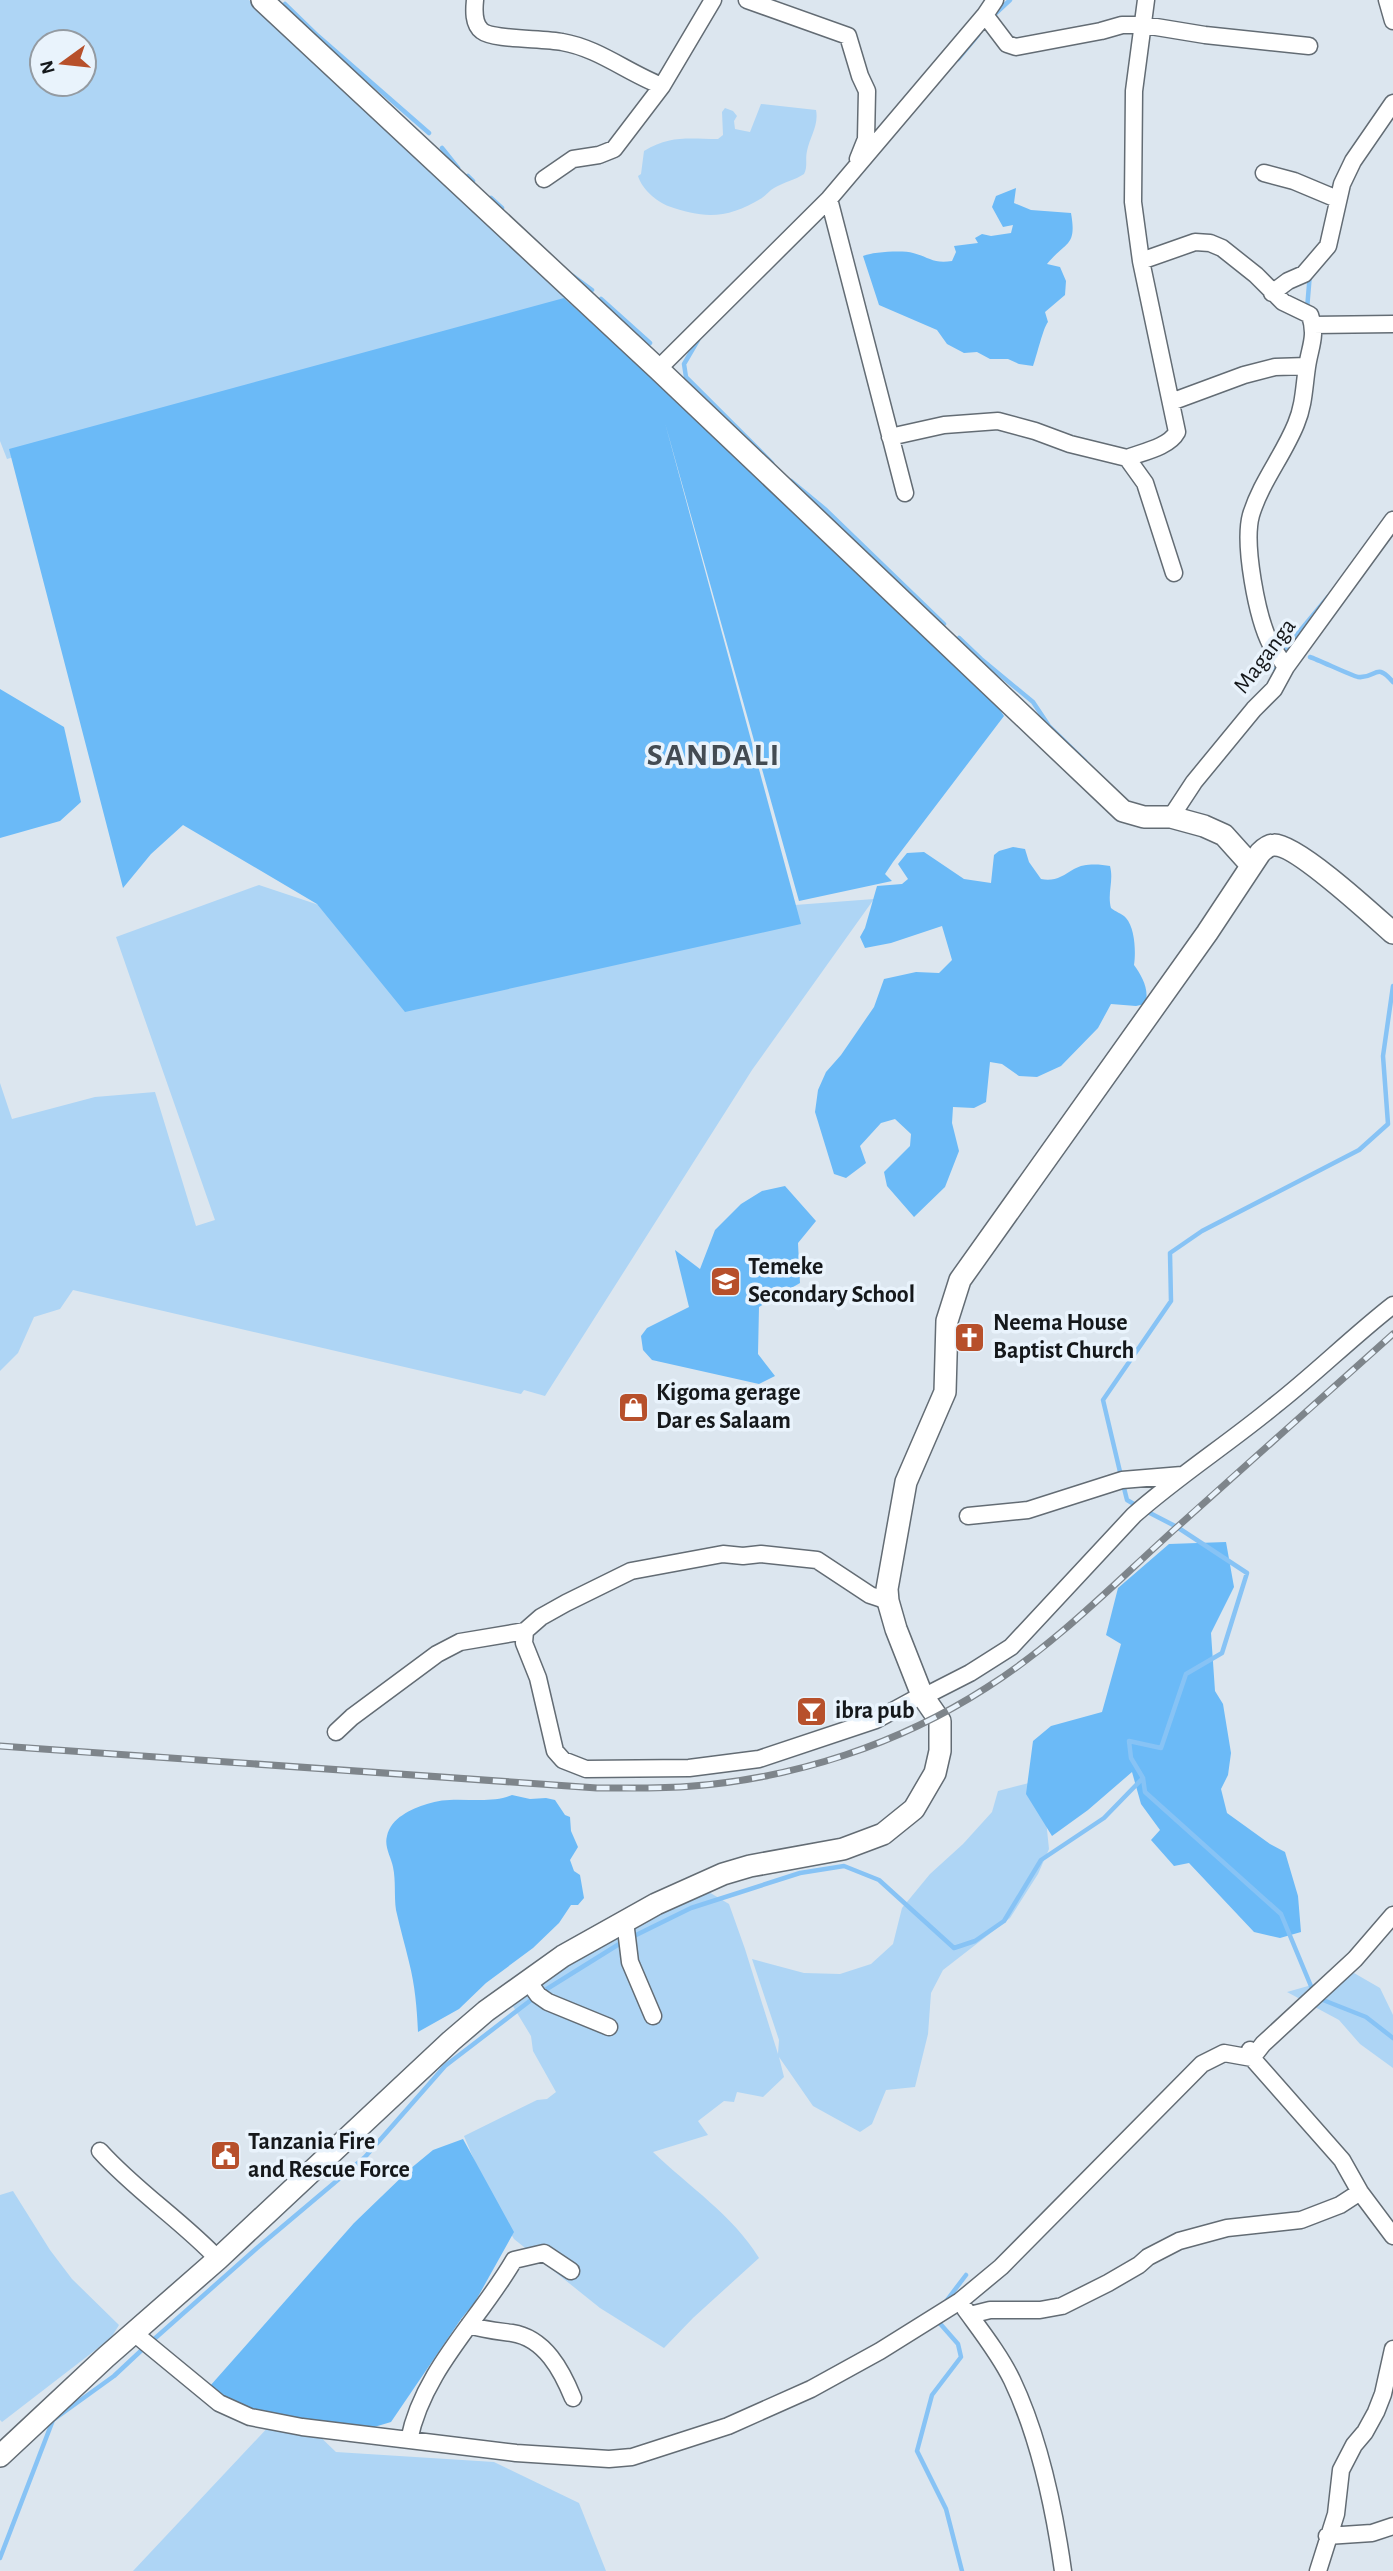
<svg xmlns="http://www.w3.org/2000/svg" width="1393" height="2571" viewBox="0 0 1393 2571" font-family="'Alegreya Sans',sans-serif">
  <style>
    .green { fill: #aed5f5; fill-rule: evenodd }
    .forest { fill: #6bbaf7 }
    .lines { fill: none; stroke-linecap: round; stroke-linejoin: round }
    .stream { stroke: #87c3f5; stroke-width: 4.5 }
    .street-casing { stroke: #636c74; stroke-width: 19 }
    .secondary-casing { stroke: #636c74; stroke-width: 24 }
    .street { stroke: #fff; stroke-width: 16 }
    .secondary { stroke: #fff; stroke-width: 21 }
    .rail-casing { stroke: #7e858b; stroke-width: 7 }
    .rail { stroke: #e9f3fc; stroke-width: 4.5; stroke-dasharray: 13; stroke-linecap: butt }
    .labels { text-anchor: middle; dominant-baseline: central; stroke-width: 7; stroke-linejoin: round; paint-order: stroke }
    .street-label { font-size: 24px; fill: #15181b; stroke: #e9f3fc }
    .poi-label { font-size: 24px; font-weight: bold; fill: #15181b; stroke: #e9f3fc; text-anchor: start }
    .district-label { font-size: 32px; font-weight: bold; letter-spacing: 2px; fill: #444c53; stroke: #e9f3fc }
  </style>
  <rect width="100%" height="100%" fill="#dce6ef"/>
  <!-- green -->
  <path class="green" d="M0,0H249L574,297L7,459L0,441ZM42,42H84V84H42Z
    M761,104L816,110C819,125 810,137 807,151C805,160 808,166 804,174C795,180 784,182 774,188C770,190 766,195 762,198C728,219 704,219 668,206C656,201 642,189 638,176L641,174L644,151C671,135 688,139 718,139L723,135L722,112L725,108L733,111L737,116L734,121L735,129L750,132Z
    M259,885L367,921L373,937L874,899L752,1070L545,1396L524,1390L521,1394L73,1290L60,1309L34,1317L18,1353L0,1371V1083L12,1119L95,1097L155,1092L196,1226L215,1220L116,937Z
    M1033,1782L1044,1801L1049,1849L1038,1874L1010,1918L943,1970L931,1993L928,2034L915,2087L886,2090L872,2124L860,2132L813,2106L779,2057L784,2077L763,2097L737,2092L734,2102L724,2101L698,2121L708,2135L653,2152C688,2186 733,2215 759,2258L693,2318L664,2348L600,2308L514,2239L493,2205L464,2136L537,2100L547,2099L556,2092L533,2051L531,2036L511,2003L548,1976L702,1888L729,1904L745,1949L778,2054L779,2040L752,1959L804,1973L840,1974L871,1964L893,1944L902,1908L930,1874L963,1844L992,1812L998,1791Z
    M1354,1973L1380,1988L1393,2015V2068L1360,2044L1339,2020L1287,1992Z
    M13,2191L50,2250L72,2279L119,2325L111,2338L2,2422L0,2420V2195Z
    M288,2406L336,2452L494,2462L579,2503L606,2571H133Z"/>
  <!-- forest -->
  <path class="forest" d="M1016,188L1014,203L1031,210L1071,213C1077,247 1066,241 1047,264L1060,267L1066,281L1065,295L1045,312L1048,322C1043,328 1037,355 1033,366L1019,364L1008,359H990L977,352L964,353L947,344L937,330L879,305L863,256C872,252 903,250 913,253C929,257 933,264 952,261L956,252L954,246L978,243L975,238L982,234L991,236L1011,233L1013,225L1003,227L992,207L996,196Z
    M564,298L652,377L994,701L1004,716L893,862L885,874L892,881L799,901L665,423L801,924L405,1012L317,904L183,825L151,854L123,888L9,449Z
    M0,689L64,727L81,802L60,821L0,838Z
    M1013,847L1025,849L1029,862L1041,879C1054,882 1063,876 1074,869C1084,863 1099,864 1110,866C1114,881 1107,893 1111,908C1115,912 1122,913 1126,918C1135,928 1136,952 1134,965C1142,976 1150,990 1145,1004L1136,1006L1111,1004L1098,1028L1061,1066L1037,1077L1019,1076L1002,1064L990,1062L986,1102L974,1108L953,1107L952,1123L959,1151L945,1187L914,1217L887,1186L884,1172L910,1146L911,1134L895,1119L881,1123L860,1146L866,1163L846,1178L834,1174L815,1112L818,1090L826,1072L841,1055L874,1007L884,979L916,972L939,973L952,960L942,926L891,943L865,948L860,937L865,928L877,886L902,884L908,879L898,864L907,853L924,852L964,879L991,883L994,855L999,851Z
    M785,1186L816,1221L798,1243L800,1283L759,1307L758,1354L775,1376L759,1384L652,1360L643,1350L641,1336L647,1328L689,1307L675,1250L700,1269L715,1230L741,1204L762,1191Z
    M1226,1542L1234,1587L1211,1633L1215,1691L1223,1704L1231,1753L1228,1775L1221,1789L1227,1813L1270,1844L1285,1852L1298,1896L1301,1932L1280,1938L1254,1932L1189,1863L1174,1866L1151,1840L1160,1830L1141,1804L1132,1772L1088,1810L1052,1836L1026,1794L1033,1741L1051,1726L1102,1712L1121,1644L1106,1635L1118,1588L1169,1544Z
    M512,1795L530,1799L546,1798L555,1800L565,1815L570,1817L571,1831L578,1847L570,1860L574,1871L580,1875L584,1898L578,1905H571L559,1923L533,1948L486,1983L459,2009L418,2032C417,2009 415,1985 409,1962C405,1945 400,1928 396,1910C394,1896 396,1881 393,1867C391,1857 384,1847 387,1836C391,1818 411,1809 427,1804C454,1794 486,1806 512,1795Z
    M463,2139L514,2232L475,2302L461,2319L391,2422L344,2436L213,2404L210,2386L354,2223L410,2169L433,2150Z"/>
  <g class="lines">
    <!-- stream -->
    <path class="stream" d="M285,4L318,36L429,133
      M995,14L1010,0
      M958,59L978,35
      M442,148L458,168
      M468,176L473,181
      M491,198L502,208
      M573,276L592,290
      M601,299L650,343
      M1307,309L1310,273
      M698,340L684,364L686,377L772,463
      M791,481L826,510L944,624
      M959,638L981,659L1033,702L1049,726L1085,761
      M1278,648L1285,649L1328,597
      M1271,657L1275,668V675
      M1310,657C1319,660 1352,676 1358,677C1377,679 1375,661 1393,682
      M1121,1476L1103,1400L1171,1301L1170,1253L1202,1231L1359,1150L1388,1124L1383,1056L1393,986
      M1123,1484L1127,1500L1139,1507
      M1146,1511L1177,1527L1247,1573L1222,1653L1186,1674L1161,1748L1129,1741L1131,1758L1143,1778L1145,1792L1281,1914L1313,1991
      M632,1937L691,1908L800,1873L844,1866L879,1880L954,1948L975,1941L1004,1921L1041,1860L1104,1818L1143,1778
      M542,1992L624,1941
      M1318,1998L1366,2017L1393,2038
      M944,2304L966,2275
      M936,2319L958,2344L961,2357L932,2395L917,2451L946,2509L962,2571
      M152,2341L257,2248L365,2157L445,2066L535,1997
      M0,2558L53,2420L114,2376L145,2347"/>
    <defs>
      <path id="street" d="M475,0C474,10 473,24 482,31C493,40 544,38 562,42C598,48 628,73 662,86
        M747,0L848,36L860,76L867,91L866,139L858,159
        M1387,0L1393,21
        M985,15L1007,44L1016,47L1101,31L1122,25H1144L1205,35L1309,46
        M1264,173L1294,181L1337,199
        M544,179L573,159L599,155L614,149L662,86L713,0
        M829,199L905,493
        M1141,261L1195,242L1210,243L1222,248L1256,275L1283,302L1310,315C1317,337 1310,346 1307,367C1304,387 1304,405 1296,424C1283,456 1261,482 1251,515C1243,544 1257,618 1271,645C1276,653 1281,660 1286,667
        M1272,293L1288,281L1304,274L1328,246L1342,184L1353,161L1393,103
        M1313,325L1393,324
        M658,369L829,199L985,15L995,0
        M1171,402L1244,375L1275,367L1307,366
        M890,437L944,425L998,421L1035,431L1070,444L1127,458L1145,483L1174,573
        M1127,458C1143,452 1169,447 1177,432L1141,261L1133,202L1134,91L1146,0
        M1171,817L1194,782L1254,709L1274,689L1286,667L1393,520
        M968,1516L1028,1510L1122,1480L1182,1475
        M888,1601L870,1595L817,1560L761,1554L743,1556L723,1554L631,1571L566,1603L541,1617L525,1631L524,1643L538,1678L555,1751L563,1760L586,1769L689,1768L759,1759L876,1720L922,1695
        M923,1697L970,1673L1011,1647L1134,1515C1178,1476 1228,1444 1274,1406C1315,1374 1352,1337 1393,1305
        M336,1732L352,1717L437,1654L460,1642L525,1631
        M625,1921L630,1962L653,2016
        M528,1981L538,1995L548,2002L609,2027
        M1250,2050L1252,2058L1342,2160L1360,2192L1393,2236
        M100,2151C136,2191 181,2220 218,2259
        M965,2309C981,2331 1000,2355 1012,2380C1040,2439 1054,2507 1063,2571
        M970,2315L990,2310H1040L1062,2306L1108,2283L1139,2265L1148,2257L1179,2241L1227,2228L1301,2220L1340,2205L1360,2192
        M469,2325C484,2330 497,2331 512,2333C545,2338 562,2371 573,2398
        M134,2333L219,2403L250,2417L302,2427L516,2453L609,2459L632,2457L728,2426L811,2389L880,2351L960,2301L1001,2267L1202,2064L1224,2053L1252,2058L1263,2044L1355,1959L1393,1915
        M409,2440C423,2370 480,2319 514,2260L544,2253L571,2271
        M1327,2536L1372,2533L1393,2526
        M1318,2571L1336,2514L1341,2470L1354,2445L1365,2432L1376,2412L1383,2394L1393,2349"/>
      <path id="secondary" d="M262,0L658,369L1123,811L1144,817H1171L1204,826L1224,835L1251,865
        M0,2456L106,2357L218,2259L451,2041L486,2011L563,1956L656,1904L723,1874L750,1866L843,1849L883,1834L914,1809L935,1773L940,1751V1721L922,1695L896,1629L888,1601L887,1589L906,1482L945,1392L947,1321L960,1280L1207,933L1260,853C1264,849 1269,845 1274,845C1296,844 1374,916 1393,933"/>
    </defs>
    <!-- street casing -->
    <use href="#street" class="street-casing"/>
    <!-- secondary casing -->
    <use href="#secondary" class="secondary-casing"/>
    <!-- street -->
    <use href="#street" class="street"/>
    <!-- secondary -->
    <use href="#secondary" class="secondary"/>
    <defs>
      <path id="rail" d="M0,1746L597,1788C629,1788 661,1789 693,1786C795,1778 899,1744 986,1688C1056,1644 1115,1583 1176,1528C1248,1463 1321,1399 1393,1334"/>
    </defs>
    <!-- rail casing -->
    <use href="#rail" class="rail-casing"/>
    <!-- rail -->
    <use href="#rail" class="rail"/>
  </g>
  <!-- icons -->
  <defs>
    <symbol id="school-square" viewBox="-11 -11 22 22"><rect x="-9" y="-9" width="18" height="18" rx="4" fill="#b7502b" stroke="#e9f3fc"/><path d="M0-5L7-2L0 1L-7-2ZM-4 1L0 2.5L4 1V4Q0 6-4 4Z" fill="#fff"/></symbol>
    <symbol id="church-square" viewBox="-11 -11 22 22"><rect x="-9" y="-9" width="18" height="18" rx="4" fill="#b7502b" stroke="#e9f3fc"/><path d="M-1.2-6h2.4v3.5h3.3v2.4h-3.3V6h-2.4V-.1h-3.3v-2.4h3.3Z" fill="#fff"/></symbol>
    <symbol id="shop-square" viewBox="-11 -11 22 22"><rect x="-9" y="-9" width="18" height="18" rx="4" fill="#b7502b" stroke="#e9f3fc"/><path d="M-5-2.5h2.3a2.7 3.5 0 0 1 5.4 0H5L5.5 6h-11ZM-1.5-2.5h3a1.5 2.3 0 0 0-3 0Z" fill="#fff"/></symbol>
    <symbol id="bar-square" viewBox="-11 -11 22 22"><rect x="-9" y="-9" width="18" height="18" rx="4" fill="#b7502b" stroke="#e9f3fc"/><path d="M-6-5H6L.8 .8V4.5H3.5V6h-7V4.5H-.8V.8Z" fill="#fff"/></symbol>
    <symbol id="civic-square" viewBox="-11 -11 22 22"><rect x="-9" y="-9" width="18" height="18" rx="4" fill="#b7502b" stroke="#e9f3fc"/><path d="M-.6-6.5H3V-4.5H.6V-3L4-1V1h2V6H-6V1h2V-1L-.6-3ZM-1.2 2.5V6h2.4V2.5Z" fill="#fff"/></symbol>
  </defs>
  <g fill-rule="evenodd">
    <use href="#school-square" x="708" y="1264" width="35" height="35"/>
    <use href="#church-square" x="952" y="1320" width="35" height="35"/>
    <use href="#shop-square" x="616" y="1390" width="35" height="35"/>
    <use href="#bar-square" x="794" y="1694" width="35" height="35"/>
    <use href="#civic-square" x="208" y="2138" width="35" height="35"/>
  </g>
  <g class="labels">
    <!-- street labels -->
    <g class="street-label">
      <text transform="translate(1265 656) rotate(-53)">Maganga</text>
    </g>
    <!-- poi labels -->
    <g class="poi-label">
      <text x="748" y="1267">Temeke<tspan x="748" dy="28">Secondary School</tspan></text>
      <text x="993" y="1323">Neema House<tspan x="993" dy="28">Baptist Church</tspan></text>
      <text x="656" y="1393">Kigoma gerage<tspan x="656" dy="28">Dar es Salaam</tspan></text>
      <text x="835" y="1711">ibra pub</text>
      <text x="248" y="2142">Tanzania Fire<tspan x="248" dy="28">and Rescue Force</tspan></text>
    </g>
    <!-- district labels -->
    <g class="district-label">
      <text x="714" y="755">SANDALI</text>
    </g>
  </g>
  <!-- north arrow -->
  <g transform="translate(63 63) rotate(255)"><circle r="33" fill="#e9f3fc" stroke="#949ba2" stroke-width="2"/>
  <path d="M0-5L12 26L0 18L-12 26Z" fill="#b7502b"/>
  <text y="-10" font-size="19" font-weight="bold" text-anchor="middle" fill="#15181b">N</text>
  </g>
</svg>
